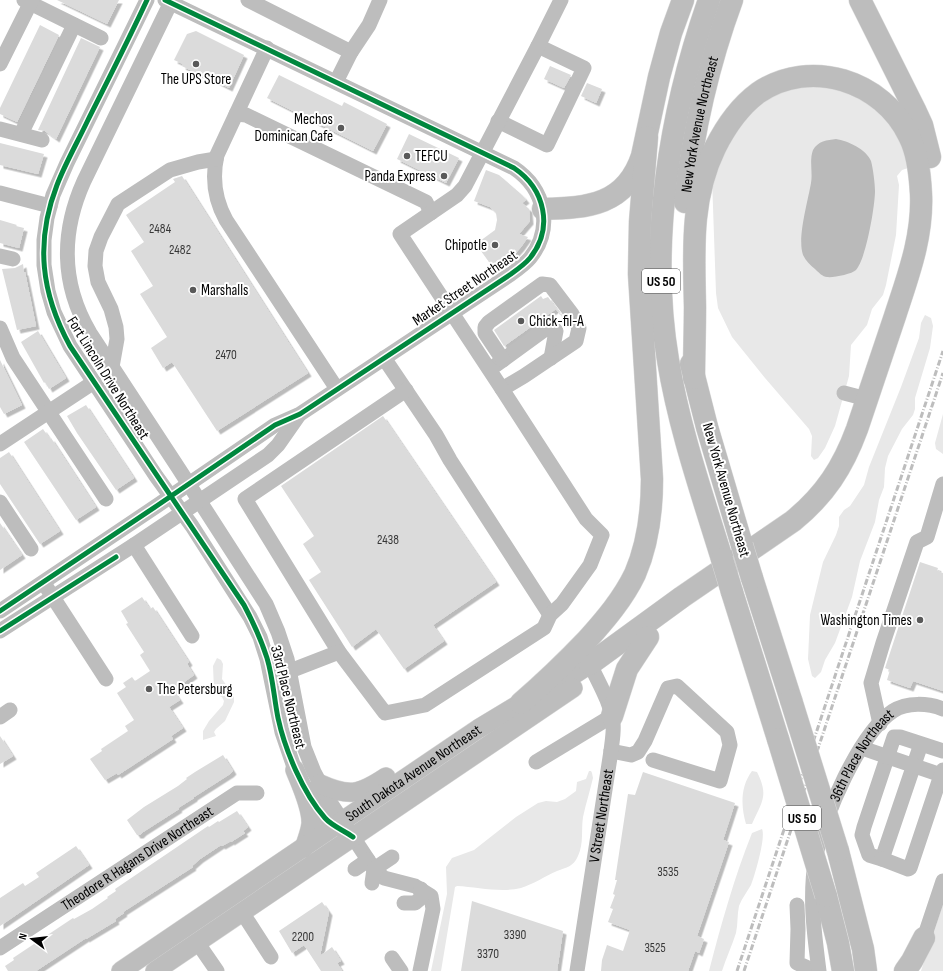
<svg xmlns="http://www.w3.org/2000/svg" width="943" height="971" viewBox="0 0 943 971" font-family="'Sofia Sans Condensed',sans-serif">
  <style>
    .green { fill: #e8e8e8 }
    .water { fill: #bababa }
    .building { fill: #dbdbdb; filter: url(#shadow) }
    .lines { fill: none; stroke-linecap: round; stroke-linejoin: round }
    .major-casing { stroke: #dbdbdb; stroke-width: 20 }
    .highway-casing { stroke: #dbdbdb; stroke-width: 23 }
    .minor { stroke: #bdbdbd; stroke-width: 15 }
    .major { stroke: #bdbdbd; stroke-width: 19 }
    .highway { stroke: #bdbdbd; stroke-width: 22 }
    .rail { stroke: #bdbdbd; stroke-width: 3; stroke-dasharray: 6 2 1 2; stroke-linecap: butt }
    .highway-bridge-casing { stroke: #dbdbdb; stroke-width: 23; stroke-linecap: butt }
    .highway-bridge { stroke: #bdbdbd; stroke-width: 22 }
    .cycleway-casing { stroke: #fff; stroke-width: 8 }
    .cycleway { stroke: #00873e; stroke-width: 5 }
    .poi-dot { fill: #595959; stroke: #fff; stroke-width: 1.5 }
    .labels { text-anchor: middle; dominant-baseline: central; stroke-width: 4; stroke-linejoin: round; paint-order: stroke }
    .number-label { font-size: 13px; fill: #373737 }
    .shield { fill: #fff; stroke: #4c4c4c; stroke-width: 1 }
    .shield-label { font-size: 14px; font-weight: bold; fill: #000 }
    .poi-label { font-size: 15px; fill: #000; stroke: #fff; text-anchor: end }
    .street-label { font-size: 15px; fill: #000; stroke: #fff }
  </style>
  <defs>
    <filter id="shadow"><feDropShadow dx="3.5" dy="3.5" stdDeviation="0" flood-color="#0004"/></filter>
  </defs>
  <rect width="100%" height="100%" fill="#fff"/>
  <!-- green -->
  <path class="green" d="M799,85L837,87L876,105L902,140L908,168L902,170L897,176L899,185L896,235L886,285L883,295L872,309L867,325L851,345L849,376L835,426L825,448L818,458L814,460L811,456L812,436L809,429L765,378L732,337L718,308L716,293L712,178L723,152L742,121L758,106L778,91Z
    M925,315L931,318L933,326L930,348L915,398V409L913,415L902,429L888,456L885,468L884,487L879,500L875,522L860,561L852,597L835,643L825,660L821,672L815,678L812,676L808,659L810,615L823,562L836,535L839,526V517L844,510L850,506L864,485L869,467L901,387L919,338L921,323Z
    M943,414V454L936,449L935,443Z
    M217,658L221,660L223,664L222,679L234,696V702L225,721L216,729L214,732L216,736L203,740V731L209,721L223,705L224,701L222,697L217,695L214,690L213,666Z
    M589,771H591L592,773L593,778C590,791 586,803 583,817C581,830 584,843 578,856C573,867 567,867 557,871C545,876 534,884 521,888C501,893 477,887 457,886L455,887L441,971H431L447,894L446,867L452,858L474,850L516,817L538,803L546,801L557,802L565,799L576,791L577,782L586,779Z
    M752,771L757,772C769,796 762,801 752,824H746C741,807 740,787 752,771Z
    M762,829C766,837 755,875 751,885C747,892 742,898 739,906C737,915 738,924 736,933C732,946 726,958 722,971H709C721,925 734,878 752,833Z
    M943,904V971H921Z"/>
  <!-- water -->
  <path class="water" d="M836,139C848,141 866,149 871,161C873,168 875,184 875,191C875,206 866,259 856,270C852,274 833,278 827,277C823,277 818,272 815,269C810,265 806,261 803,255C797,238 808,201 811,183C813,172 809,161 813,150C818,141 827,140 836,139Z"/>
  <!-- building -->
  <path class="building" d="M57,0H119L107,24Z
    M40,25L59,35L17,122L0,114V108Z
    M196,31L244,55L229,88L201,74L200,75L182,66L183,64L174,60L187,34Z
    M81,38L100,47L56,139L45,131L38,130Z
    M550,66L571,75L564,88L544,79Z
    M279,75L342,106L344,102L387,124L373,151L267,98Z
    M587,83L602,89L596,103L581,96Z
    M409,134L459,158L446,183L397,159Z
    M0,143L44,154L38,174L0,165Z
    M486,170L499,175L522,195L526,200L522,203L529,209L530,221L519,234L528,237L521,247L513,256L494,269L476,244L495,230L497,220L496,213L490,207L474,201Z
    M182,176L308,373L217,431L172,362L163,368L151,348L167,337L140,294L153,286L131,251L144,242L126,215L175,182L173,179Z
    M0,220L17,225L16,226L24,228L19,248L0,243Z
    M23,264L24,272H25L36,326L17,330L2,269L15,268Z
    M541,296L543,299L548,297L561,315H560L556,309L504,346L494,330Z
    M38,331L66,378L49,389L45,382L44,383L21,342Z
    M0,360L22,405L4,414L0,407Z
    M86,405L134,478L116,490L77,433L67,416Z
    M383,416L496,582L433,625L444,641L404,669L376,629L352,647L309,580L321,572L303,544L314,536L281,486Z
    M43,429L50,439L51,438L96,507L76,520L24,442Z
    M9,452L60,531L40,544L0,484V458Z
    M0,523L22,555L0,570Z
    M920,562L938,568L937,571L943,573V691L913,681L910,688L887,680L890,670L885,668Z
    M142,597L150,609L153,607L189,662L187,664L194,675L173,690L180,700L169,707L183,728L171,736L173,739L118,775L117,773L105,780L90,759L102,751L101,749L128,731L125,726L134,720L117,693L126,687L123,683L132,677L135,681L150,671L140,655L144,652L126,624L128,623L121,611Z
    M0,736L13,756L0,764Z
    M223,755L233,771L230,774L194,797V798L178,808L179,809L143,832L140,835H137L127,820L144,807L178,786L187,779L186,778L195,772Z
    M643,772L735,803L723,840L729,842L697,936L704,939L699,953L695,951L688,971H601L602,960L607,945L623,951L630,930L608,922L613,909L610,908L615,895L613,894L617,880H615L628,794L635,795Z
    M237,811L248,827L243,831L245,833L231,842V841L222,846L221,845L200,859L192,866L193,867L123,912L124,913L115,919L116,921L86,939V938L36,971H8L5,966L14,960L13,958L73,918L74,919L92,909L108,898L107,897L116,891L115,889L208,826L209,827L218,821L219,822Z
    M76,846L89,865L0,926V898L23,883L25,886L39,877L36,873Z
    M472,901L563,931L557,971H461Z
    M322,902L329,912L320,956L332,947L341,961L337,963L342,971H321L304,945L292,953L279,931Z"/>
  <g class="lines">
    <defs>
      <g id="major">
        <path d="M295,770C301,785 312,808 311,824C310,832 307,840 304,848"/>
        <path d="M320,784C349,797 359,795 386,777"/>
        <path id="s4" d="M121,971L478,729L521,703L558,685L590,664"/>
        <path d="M155,971L573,688"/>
      </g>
      <g id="highway">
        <path d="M709,0C670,111 648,243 668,360C679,428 702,494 722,559"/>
        <path d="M860,0L916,112L922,125L930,157"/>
        <path id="s5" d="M685,202C693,132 708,65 732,0"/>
        <path d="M543,209C588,208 626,205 642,156L659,77L671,33L683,0"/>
        <path d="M691,364L707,427L742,545"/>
        <path d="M752,578L791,700"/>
        <path d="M732,592L778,739"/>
        <path d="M590,664L682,597L793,521C825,495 843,467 857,429C870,391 882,354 895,316C908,276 923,237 921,194C920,175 918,153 909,136C883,81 810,57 758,93C739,107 725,128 715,148C690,199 694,253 695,307C695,331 694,355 694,378"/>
        <path d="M521,703C544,683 566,662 587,640C605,620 623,599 635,574C648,544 652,512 652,479L639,274L640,222L647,137"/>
        <path d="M612,716L627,669L648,637"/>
        <path d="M838,851L863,949L866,971"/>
        <path d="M826,896L838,943L843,971"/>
        <path d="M905,971L912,961L924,938"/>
      </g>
    </defs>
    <!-- major casing -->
    <use href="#major" class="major-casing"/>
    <!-- highway casing -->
    <use href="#highway" class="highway-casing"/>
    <!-- minor -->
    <g class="minor">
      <path d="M24,0L101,38"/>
      <path d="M147,0L67,163L53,195L47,218L44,240V265L48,291L54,312L70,346L156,476L192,526L250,617L260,637L267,659L282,732L295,770L309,794L326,819L344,831"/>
      <path d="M172,0L84,181C61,232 61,284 90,333L179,469L266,604L278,632L287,659L304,747L314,772L330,802L374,869L384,878L415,886L431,896L433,909L420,971"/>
      <path d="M248,0L351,52"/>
      <path d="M267,48L217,155C212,177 215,200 226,220L337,389"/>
      <path d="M0,64L32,0"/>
      <path d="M336,82L351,52L369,25L380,0"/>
      <path d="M236,114L246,115L426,202L431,213"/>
      <path d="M498,121L547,145L584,68L538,46"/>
      <path d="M0,129L42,140"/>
      <path d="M21,134L74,25"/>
      <path d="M0,193L50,206"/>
      <path d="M0,256L13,259"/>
      <path d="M0,328L13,358L106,499"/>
      <path d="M384,358L436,435L450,460L550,615"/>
      <path d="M496,365L551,325L556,331L551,358"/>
      <path d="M112,367L117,339L116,327L111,309L98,282L95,266L96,251L101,237L118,204L170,170L198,162L216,159"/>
      <path d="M502,389L524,376L576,341L579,328L572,314L550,285L542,284L489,322L485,327V333L503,360"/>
      <path d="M406,390L245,499L339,652L385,713L425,705L544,628L550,615L562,604L590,565L602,535L586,519L502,389L400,234L457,195L465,186L538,46L561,0"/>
      <path d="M844,393L867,399"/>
      <path d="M0,444L94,382"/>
      <path d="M0,502L31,549"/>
      <path d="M134,545L192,636"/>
      <path d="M47,588L106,679"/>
      <path d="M0,611L158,505L275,425L300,414L511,274C518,269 525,264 530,258C554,228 545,189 514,168L165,0"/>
      <path d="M0,631L134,545L268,455L278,445L299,415"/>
      <path d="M280,673L290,671L339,652"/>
      <path d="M0,717L10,710"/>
      <path d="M880,724L871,683L883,643L917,542L927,537L943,484"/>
      <path d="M921,744L882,859L869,855L862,835L864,827L894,737H900L943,751"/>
      <path d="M862,748L941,775L943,770"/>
      <path d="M611,751L631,755L638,752L645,741L668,688L677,686L727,732L730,745L720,781L653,760"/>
      <path d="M536,762L612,716"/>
      <path d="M882,859L908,869L910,868L941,775L943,776"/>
      <path d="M355,869L368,860"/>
      <path d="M372,883L374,869L392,857"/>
      <path d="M404,903H415L421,898V889"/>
      <path d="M797,905L798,929L797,963L815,971"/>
      <path d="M242,912L271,957"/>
      <path d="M924,938L943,881"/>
      <path d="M197,942L217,971"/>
      <path id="s1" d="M0,948L237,793H257"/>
      <path d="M392,958L401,971"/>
      <path id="s2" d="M577,971L611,751C612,742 614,732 613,723C611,702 598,682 590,664"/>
      <path id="s3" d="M819,971C814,932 809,896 816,856C823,817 860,733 893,711C907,702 928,703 943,709"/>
    </g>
    <!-- major -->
    <use href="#major" class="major"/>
    <!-- highway -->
    <use href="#highway" class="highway"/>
    <!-- rail -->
    <path class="rail" d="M737,971L943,351
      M744,971L943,373"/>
    <defs>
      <path id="highway-bridge" d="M742,545L752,578
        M722,559L732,592
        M791,700L838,851
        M778,739L826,896"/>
    </defs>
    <!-- highway-bridge casing -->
    <use href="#highway-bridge" class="highway-bridge-casing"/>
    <!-- highway-bridge -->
    <use href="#highway-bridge" class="highway-bridge"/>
    <defs>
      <path id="cycleway" d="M147,0C128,41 107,82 87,122C77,143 65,164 57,185C35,242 41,293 70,346L244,605C253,622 261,639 267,658C273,678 274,698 278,718C285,750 303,793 325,818C332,826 345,831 353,837
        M0,611L158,505L275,425L300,414L511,274C518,269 525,264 530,258C554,228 545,189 514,168L165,0
        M0,631L116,557"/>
    </defs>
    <!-- cycleway casing -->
    <use href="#cycleway" class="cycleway-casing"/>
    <!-- cycleway -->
    <use href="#cycleway" class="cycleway"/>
  </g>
  <!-- markers -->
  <g class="poi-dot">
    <circle cx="196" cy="64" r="4"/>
    <circle cx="341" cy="128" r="4"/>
    <circle cx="407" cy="156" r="4"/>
    <circle cx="444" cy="176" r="4"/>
    <circle cx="495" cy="245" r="4"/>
    <circle cx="193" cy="290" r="4"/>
    <circle cx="521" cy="321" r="4"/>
    <circle cx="920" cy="620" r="4"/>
    <circle cx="149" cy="689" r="4"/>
  </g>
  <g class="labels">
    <!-- number labels -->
    <g class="number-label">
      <text x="160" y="229">2484</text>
      <text x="180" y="250">2482</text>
      <text x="226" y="355">2470</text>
      <text x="388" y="540">2438</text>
      <text x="668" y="872">3535</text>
      <text x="515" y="935">3390</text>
      <text x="303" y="937">2200</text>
      <text x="655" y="948">3525</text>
      <text x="488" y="954">3370</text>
    </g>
    <!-- shield labels -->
    <g class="shield">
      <rect x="642" y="269" width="38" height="24" rx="3"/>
      <rect x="783" y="806" width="38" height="24" rx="3"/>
    </g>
    <g class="shield-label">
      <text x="661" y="281">US 50</text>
      <text x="802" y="818">US 50</text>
    </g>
    <!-- poi labels -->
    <g class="poi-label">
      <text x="196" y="79" text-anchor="middle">The UPS Store</text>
      <text x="333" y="119">Mechos<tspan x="333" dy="17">Dominican Cafe</tspan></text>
      <text x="415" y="156" text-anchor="start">TEFCU</text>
      <text x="436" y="176">Panda Express</text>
      <text x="487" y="245">Chipotle</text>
      <text x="201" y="290" text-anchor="start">Marshalls</text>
      <text x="529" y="321" text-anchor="start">Chick-fil-A</text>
      <text x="912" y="620">Washington Times</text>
      <text x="157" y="689" text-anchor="start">The Petersburg</text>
    </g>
    <!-- street labels -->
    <g class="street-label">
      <text stroke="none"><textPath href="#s5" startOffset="79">New York Avenue Northeast</textPath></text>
      <text transform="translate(465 288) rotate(-34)">Market Street Northeast</text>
      <text transform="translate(108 378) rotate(58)">Fort Lincoln Drive Northeast</text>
      <text transform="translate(726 490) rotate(74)">New York Avenue Northeast</text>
      <text transform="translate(288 697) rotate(76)">33rd Place Northeast</text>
      <text stroke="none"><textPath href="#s3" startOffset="227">36th Place Northeast</textPath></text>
      <text stroke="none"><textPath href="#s4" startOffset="353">South Dakota Avenue Northeast</textPath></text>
      <text stroke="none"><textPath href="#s2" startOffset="157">V Street Northeast</textPath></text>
      <text stroke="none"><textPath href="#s1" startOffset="164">Theodore R Hagans Drive Northeast</textPath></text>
    </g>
  </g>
  <!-- north arrow -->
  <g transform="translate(32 939) rotate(285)" stroke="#ffffff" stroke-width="3" paint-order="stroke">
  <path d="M0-3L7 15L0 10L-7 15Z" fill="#000000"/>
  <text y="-6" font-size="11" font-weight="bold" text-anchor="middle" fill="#000000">N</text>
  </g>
</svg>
